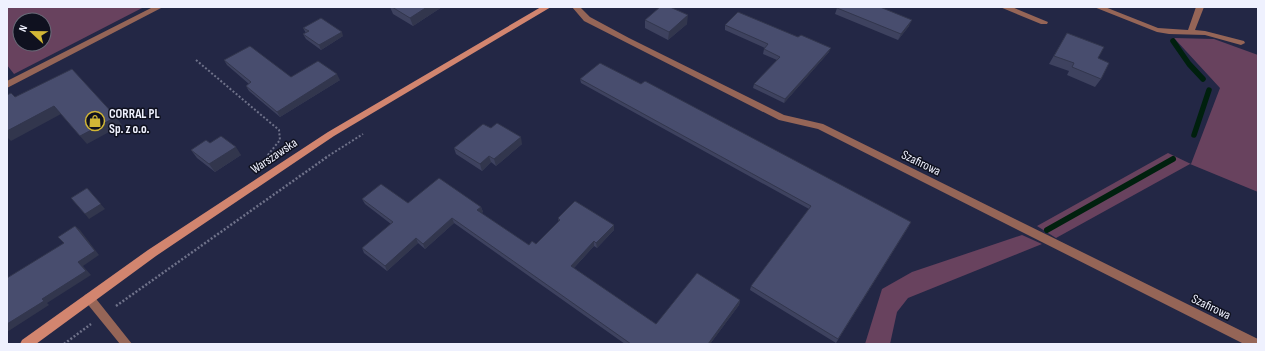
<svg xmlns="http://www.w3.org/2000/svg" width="1265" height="351" viewBox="0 0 1265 351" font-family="'Sofia Sans Condensed',sans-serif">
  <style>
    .green { fill: #68425e; fill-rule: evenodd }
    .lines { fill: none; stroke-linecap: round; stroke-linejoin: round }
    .stream-far1 { stroke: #00200e; stroke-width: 5.5 }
    .stream { stroke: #00200e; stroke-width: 6 }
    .path-far1 { stroke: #6f728a; stroke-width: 2; stroke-dasharray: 2 2; stroke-linecap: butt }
    .path { stroke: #6f728a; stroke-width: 2.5; stroke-dasharray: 2 2; stroke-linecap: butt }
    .lane { fill: #956557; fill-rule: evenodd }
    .street { fill: #956557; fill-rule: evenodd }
    .secondary { fill: #d2856f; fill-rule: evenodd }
    .wall { fill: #3e425f }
    .shaded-wall { fill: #32364d }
    .building { fill: #484d6e; stroke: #32364d }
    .labels { text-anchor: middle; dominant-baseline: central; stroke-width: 3; stroke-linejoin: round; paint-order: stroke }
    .poi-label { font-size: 13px; font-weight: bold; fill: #eff1fe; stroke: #0f111f; text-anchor: start }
    .street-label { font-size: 13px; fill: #eff1fe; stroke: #0f111f }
  </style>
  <rect width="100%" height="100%" fill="#232745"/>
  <!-- green -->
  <path class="green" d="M7,7H144L14,74L7,65ZM20,20H44V44H20Z
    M1174,38L1214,39L1258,55V192L1190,164L1056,238L1037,226L1168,153L1191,164L1220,88Z
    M1022,235L1042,244L908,298L897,312L890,344H865L882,289L912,272Z"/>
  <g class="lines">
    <!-- stream-far1 -->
    <path class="stream-far1" d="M1173,41L1189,64L1203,79
      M1194,135L1209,90"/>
    <!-- stream -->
    <path class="stream" d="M1047,230L1173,159"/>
    <!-- path-far1 -->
    <path class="path-far1" d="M196,60L279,130L280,140L267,156L268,158
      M325,158L363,134"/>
    <!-- path -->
    <path class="path" d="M267,157L268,158
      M116,306L327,157
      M64,344L91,324"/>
    <!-- lane -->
    <path class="lane" d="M1094,7H1105L1158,28L1188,30L1196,7H1204L1195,30L1205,31L1244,41L1245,43L1241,45L1205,35L1169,34L1157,32Z
      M89,293L93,295L132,344H120L85,301L84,298L85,295Z"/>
    <!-- street -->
    <path class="street" d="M153,7H163L7,88V81Z
      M572,7H580L590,17L629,38L784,115L823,124L1258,339V344H1244L818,129L779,120L584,21Z
      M1000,7H1012L1048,22L1047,24H1041Z"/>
    <!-- secondary -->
    <path class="secondary" d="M541,7H551L334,136L156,256L36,344H20L22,340L148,250L328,132Z"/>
  </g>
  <!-- wall -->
  <path class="wall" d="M390,7H442L413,26L393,14Z
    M837,8L909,26L898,40L835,14Z
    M645,20L687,24L668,40L645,28Z
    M725,25L829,52L784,103L753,88L754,84L777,60L763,54L764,49L765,48L725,30Z
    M303,28L343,36L321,50L306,39L303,34L306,33Z
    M1067,33L1098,58L1101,79L1095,87L1067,75L1069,71L1049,64Z
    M224,60L291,77L340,80L280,117L249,91L246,86L249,84L227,65Z
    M580,79L909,226L836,343L750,290L751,286L809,209L581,83Z
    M491,128L522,144L496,166L491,162L482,171L456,154L454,148Z
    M210,143L241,155L215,172L197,158L191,150Z
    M362,199L408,203L481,207L483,212L481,213L529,245L536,244L559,222L558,218L614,225V230L597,248L594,246L574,268L656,324L740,300L739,305L710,344H625L454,223L425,249L418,243L387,271L364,253L362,248L391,224L365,204Z"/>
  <!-- shaded-wall -->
  <path class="shaded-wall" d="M427,7H442L413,26L410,18Z
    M688,15L687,24L668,40L669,32Z
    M912,20L909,26L898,40L901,34Z
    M342,32L343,36L321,50L319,45Z
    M831,48L829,52L784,103L785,99Z
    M337,74L340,80L280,117L277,112Z
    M54,106L61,114L11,141L7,137V131Z
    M116,117L122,125L87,144L80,136Z
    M521,137L522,144L496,166L494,159Z
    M236,147L241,155L215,172L209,164Z
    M489,156L491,162L482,171L480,164Z
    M87,188L105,209L89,219L85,214Z
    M481,207L483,212L479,215L477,210Z
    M452,218L454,223L425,249L423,244Z
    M614,225V230L597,248L596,243Z
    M75,226L80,230L99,255L83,266L91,275L47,303L49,305L7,332V324L42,299L78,262Z
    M416,238L418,243L387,271L385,266Z
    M594,241V246L571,271V266Z
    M740,300L739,305L710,344H708Z"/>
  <!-- building -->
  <path class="building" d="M392,7H427L410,18Z
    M660,7H670L688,15L669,32L645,20Z
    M837,7H880L912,20L901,34L837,8Z
    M738,12L798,37L801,35L831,48L785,99L754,84L780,57L764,49L768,44L725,25Z
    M321,18L342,32L319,45L303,34L309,31L303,28Z
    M1067,33L1104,47L1098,58L1109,63L1101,79L1072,67L1074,63L1054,56Z
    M250,46L291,77L318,61L337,74L277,112L246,86L251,82L224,60Z
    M600,63L641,84L645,81L911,222L838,339L751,286L811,206L580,79Z
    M72,69L116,117L80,136L54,106L7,131V95L11,93L15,97Z
    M497,123L521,137L494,159L489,156L480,164L454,148L483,124L491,128Z
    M221,136L236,147L209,164L191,150L206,140L210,143Z
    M439,178L481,207L477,210L529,245L532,241L536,244L560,220L558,218L575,201L614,225L596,243L594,241L571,266L656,324L697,273L740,300L708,344H631L452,218L423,244L416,238L385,266L362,248L393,222L362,199L381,184L408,203Z
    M87,188L101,204L85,214L71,198Z
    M75,226L95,251L78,262L86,271L42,299L44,301L7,324V278L64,243L58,237Z"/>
  <!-- icons -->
  <defs>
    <symbol id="shop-ring" viewBox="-11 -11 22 22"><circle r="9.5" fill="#0f111f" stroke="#d2b736" stroke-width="1.5"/><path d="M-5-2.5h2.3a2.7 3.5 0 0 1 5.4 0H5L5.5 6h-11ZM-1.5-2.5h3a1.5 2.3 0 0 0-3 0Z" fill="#d2b736"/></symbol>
  </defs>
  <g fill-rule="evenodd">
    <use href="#shop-ring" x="84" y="110" width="22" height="22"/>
  </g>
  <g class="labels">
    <!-- poi labels -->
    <g class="poi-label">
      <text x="109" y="114">CORRAL PL<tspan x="109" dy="15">Sp. z o.o.</tspan></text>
    </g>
    <!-- street labels -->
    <g class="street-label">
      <text transform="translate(274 156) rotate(-34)">Warszawska</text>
      <text transform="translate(921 163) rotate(26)">Szafirowa</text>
      <text transform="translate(1211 307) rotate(26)">Szafirowa</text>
    </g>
  </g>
  <!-- border -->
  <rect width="1265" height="351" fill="none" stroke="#eff1fe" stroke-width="16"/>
  <!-- north arrow -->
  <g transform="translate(32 32) rotate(292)"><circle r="19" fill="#0f111f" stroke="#696b78"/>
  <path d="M0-3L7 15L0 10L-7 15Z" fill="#d2b736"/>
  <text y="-6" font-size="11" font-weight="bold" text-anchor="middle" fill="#eff1fe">N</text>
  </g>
</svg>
